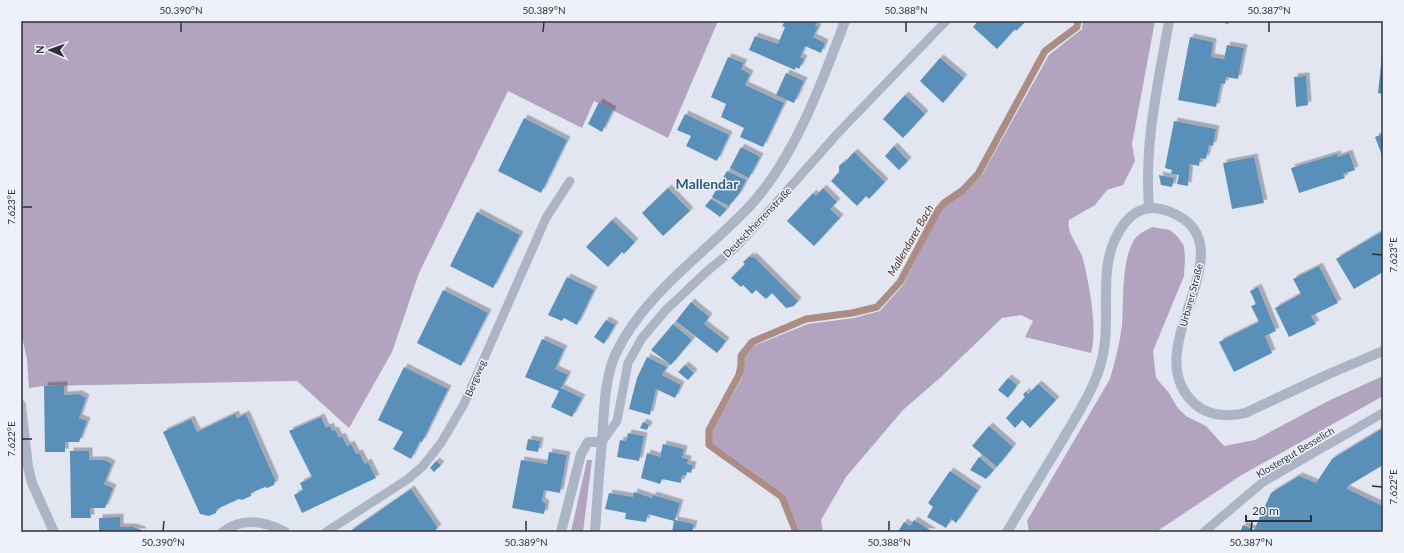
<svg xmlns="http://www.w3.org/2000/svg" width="1404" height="553" viewBox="0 0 1404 553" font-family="Lato,sans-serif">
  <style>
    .green { fill: #b2a3bf }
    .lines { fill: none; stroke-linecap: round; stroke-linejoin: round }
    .stream { stroke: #ac8d84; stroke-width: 7 }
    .building { fill: #5890b9; filter: url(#shadow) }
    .service { stroke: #acb5c6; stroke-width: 9 }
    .minor { stroke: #acb5c6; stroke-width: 10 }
    .tertiary { stroke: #acb5c6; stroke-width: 10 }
    .ticks { fill: none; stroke: #2c3238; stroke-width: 1.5 }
    .labels { text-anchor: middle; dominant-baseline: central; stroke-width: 3; stroke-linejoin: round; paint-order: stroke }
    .street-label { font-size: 10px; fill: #2c3238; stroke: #eef1f9 }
    .water-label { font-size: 11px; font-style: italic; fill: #563226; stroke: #eef1f9 }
    .district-label { font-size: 14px; font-weight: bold; fill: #2e5c7f; stroke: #eef1f9 }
    .neatline { fill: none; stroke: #2c3238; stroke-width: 1.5 }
    .ticks-label { font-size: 10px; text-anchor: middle; fill: #2c3238 }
  </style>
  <defs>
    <filter id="shadow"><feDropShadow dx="3.5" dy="-3.5" stdDeviation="0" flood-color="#0004"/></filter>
  </defs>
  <rect width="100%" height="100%" fill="#e2e6f1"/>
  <!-- green -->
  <path class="green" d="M21,21H718L668,138L594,101L582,128L508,91L419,273L392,352L349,428L297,381L44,386L29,388L27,359L21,333Z
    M1083,21H1155L1132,144L1135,161L1123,185L1107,190L1095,205L1069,220C1066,234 1079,245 1083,259C1089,283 1098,330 1091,353L1025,337L1033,321L1021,315L1002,318L941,377L903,410L846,477L821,520L823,532H800L784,494L712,443V431L742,378L744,355L753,346L808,324L854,318L880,311L903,285L940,212L946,204L966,192L982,175L1049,55L1082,29Z
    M1152,227L1170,230L1178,237L1184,246L1185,258L1184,276L1153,351L1156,378L1169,393L1177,407L1186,416L1206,426L1224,446L1255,440L1328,401L1383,376V396L1240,476L1156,532H1029L1027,521L1110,379C1115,361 1120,343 1122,325C1124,300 1121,264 1133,242C1137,234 1145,231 1152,227Z
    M587,460H592L583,532H571Z"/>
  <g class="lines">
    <!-- stream -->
    <path class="stream" d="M796,532L782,497L709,445V430L739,375L741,365V356L752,342L806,319L852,313L877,307L900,282L938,210L944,203L963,190L978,174L1045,51L1077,27L1078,21"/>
  </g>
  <!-- building -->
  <path class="building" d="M785,21L817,22L815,26L818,27L813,37L825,43L821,53L805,46L800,57L804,59L799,69L796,67L795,70L749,50L755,36L778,44L785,27L782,26Z
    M978,21H1026L1016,31L1015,29L997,49L973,27Z
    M1218,21H1229L1228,24Z
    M1190,37L1213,42L1211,57L1224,59L1227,45L1244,48L1238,79L1226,77L1225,84L1221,83L1216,107L1178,100Z
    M1382,56H1383V94L1378,93Z
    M728,57L744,63L741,69L750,74L745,85L784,103L763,147L740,137L744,128L721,117L726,104L711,97Z
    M940,58L964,78L943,103L920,81Z
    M786,73L804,81L794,103L776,95Z
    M1306,76L1308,105L1296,107L1294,77Z
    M905,95L925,114L903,138L883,119Z
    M599,102L613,110L602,132L588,124Z
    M685,114L729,135L717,161L686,146L691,136L677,130Z
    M524,118L567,140L541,193L498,171Z
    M1174,121L1216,129L1213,146L1209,145L1206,159L1200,158L1199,166L1190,164L1188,186L1177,184L1179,175L1171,174L1172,170L1165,168Z
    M1383,134V158L1375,137Z
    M894,146L908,161L899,170L885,156Z
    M741,147L760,157L749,178L730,168Z
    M854,152L885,182L869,199L866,196L857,206L831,181L839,172V166L842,163H844Z
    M1349,153L1355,170L1343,174L1345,178L1299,193L1291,168L1337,154L1338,157Z
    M1254,157L1264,203L1232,209L1223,163Z
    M727,171L746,180L739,194L729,206L712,197Z
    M1159,175L1174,178L1172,187L1161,185Z
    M668,188L690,211L663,236L642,213Z
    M823,188L837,202L830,209L840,218L814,246L787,221L813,193L816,196Z
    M711,199L727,209L720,217L705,206Z
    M477,212L520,235L493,288L450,266Z
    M612,220L635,242L624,254L622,252L608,267L586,247Z
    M1383,231V272L1354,289L1336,259Z
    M750,256L752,258L753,256L798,301L794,306L786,308L772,293L766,299L756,290L752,294L743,285L741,287L731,278L745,264L743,262Z
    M1319,266L1338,303L1311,316L1316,324L1289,337L1275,308L1301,294L1293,279Z
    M567,277L594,290L577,325L564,318L562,321L548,315Z
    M1258,287L1276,331L1265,336L1272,353L1234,372L1219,342L1259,322L1251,306L1256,304L1250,291Z
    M443,290L488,313L461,366L417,343Z
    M691,302L709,317L704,324L726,341L717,353L676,321Z
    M606,320L615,325L604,344L594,337Z
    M673,324L692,340L671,365L651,350Z
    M542,339L564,349L555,369L568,375L561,388L582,398L572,417L551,407L559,391L525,377Z
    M647,357L667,367L662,375L681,385L675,398L656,389L650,415L629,409L637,378Z
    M685,365L694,373L688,380L678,372Z
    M404,367L448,389L422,442L420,441L411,459L393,449L403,432L378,420Z
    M1008,378L1017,385L1008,398L998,390Z
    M1038,384L1056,400L1030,428L1022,420L1015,428L1006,418L1025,397L1023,395L1026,391L1028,394Z
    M64,385V395L79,394L86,398L79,418L87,421L79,442H65V452H45L44,386Z
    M235,414L237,418L246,414L275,480L274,485L267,488L265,487L251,493V496L242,500L239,499L217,509L216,513L209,516L200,514L163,432L191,419L197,432Z
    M321,417L326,428L330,426L332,431L335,430L339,438L342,436L347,446L351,444L356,454L359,453L365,464L368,462L376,478L302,513L294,495L303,490L300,483L312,477L289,431Z
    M643,422L649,425L647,430L640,428Z
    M989,426L1013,447L997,467L972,446Z
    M1383,428V465L1348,486L1347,489L1383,506V532H1240L1243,525L1254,530L1271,493L1299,476L1316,483L1332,459Z
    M628,433L644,436L639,461L617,457L620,440L626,441Z
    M528,439L540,441L538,452L526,450Z
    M663,444L684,449L682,458L688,459L687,464L693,465L691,473L687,472L686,476L682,475L681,483L662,479L660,484L641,478L647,453L660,457Z
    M70,451H89V460H104L112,464L104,484L113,488L105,508H90L91,518H71Z
    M549,452L567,455L560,493L544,490L542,501L546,504L544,514L512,508L521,460L547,464Z
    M979,457L994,470L986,479L970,470Z
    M436,461L441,465L434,472L430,468Z
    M950,471L978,490L956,523L951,519L946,528L927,517L933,507L928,503Z
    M411,489L438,528L433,532H349Z
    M634,492L652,498L653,495L680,503L675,520L694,524L692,532H672L674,521L648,514L646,522L625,519L626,513L605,509L609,493L633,497Z
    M120,517V527H133L142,530V532H99V518Z
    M914,520L933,532H898L904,522L910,526Z"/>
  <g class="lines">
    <!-- service -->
    <path class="service" d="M602,442L617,421L628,363L642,338L665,311L705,273L735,248L761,220L838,133L946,21
      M326,532L408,479L423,466L441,443L464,404L546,218L570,181
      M1204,532L1263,482L1383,413"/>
    <!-- minor -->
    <path class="minor" d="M1149,208C1144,142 1158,85 1169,21
      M21,405L28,467L32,483L54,532
      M223,532C242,517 265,521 285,532
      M561,532L581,454L588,442H602
      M595,532C597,502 599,472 602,442C604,414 604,381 615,355C644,294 703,255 748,208C794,160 822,82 845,21"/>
    <!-- tertiary -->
    <path class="tertiary" d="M1007,532C1024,503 1042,474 1060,444C1075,418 1095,389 1102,359C1113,315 1094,263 1124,224C1131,215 1140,208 1152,208C1165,208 1175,213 1185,220C1238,261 1137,353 1195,404C1208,416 1229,417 1245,413L1331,373L1383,351"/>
  </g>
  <!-- ticks -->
  <path class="ticks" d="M181,32V22M543,32L544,22M906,32V22M1269,32V22M22,207H32M1372,254L1382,255M22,439H32M1372,486L1382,487M163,531L164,521M526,531V521M889,531V521M1251,531L1252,521"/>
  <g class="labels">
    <!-- street labels -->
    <g class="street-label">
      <text transform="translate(757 222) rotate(-46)">Deutschherrenstraße</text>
      <text transform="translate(1191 295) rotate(-75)">Urbarer Straße</text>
      <text transform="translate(475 378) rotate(-67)">Bergweg</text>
      <text transform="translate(1295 452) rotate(-31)">Klostergut Besselich</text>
    </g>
    <!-- water labels -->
    <g class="water-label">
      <text transform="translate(910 240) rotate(-60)">Mallendarer Bach</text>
    </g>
    <!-- district labels -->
    <g class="district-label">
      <text x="707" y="183">Mallendar</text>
    </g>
  </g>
  <!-- border -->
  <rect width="1404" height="553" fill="none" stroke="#eef1f9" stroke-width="44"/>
  <!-- north arrow -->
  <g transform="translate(50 50) rotate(272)" stroke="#eef1f9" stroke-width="3" paint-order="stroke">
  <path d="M0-3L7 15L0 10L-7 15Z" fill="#2c3238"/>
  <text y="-6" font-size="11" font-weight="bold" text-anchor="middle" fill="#2c3238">N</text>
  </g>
  <!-- scale -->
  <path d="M1246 515v6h65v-6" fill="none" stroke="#2c3238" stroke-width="2"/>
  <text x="1252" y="515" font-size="12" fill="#2c3238" stroke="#eef1f9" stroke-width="3" paint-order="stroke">20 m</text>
  <rect x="22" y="22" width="1360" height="509" class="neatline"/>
  <g class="ticks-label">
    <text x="181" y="14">50.390°N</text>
    <text x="544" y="14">50.389°N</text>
    <text x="906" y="14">50.388°N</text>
    <text x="1269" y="14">50.387°N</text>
    <text transform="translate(11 207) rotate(-90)" y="4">7.623°E</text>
    <text transform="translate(1393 255) rotate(-90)" y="4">7.623°E</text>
    <text transform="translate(11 439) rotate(-90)" y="4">7.622°E</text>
    <text transform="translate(1393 487) rotate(-90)" y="4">7.622°E</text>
    <text x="163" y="546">50.390°N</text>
    <text x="526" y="546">50.389°N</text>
    <text x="889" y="546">50.388°N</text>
    <text x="1251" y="546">50.387°N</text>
  </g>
</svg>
